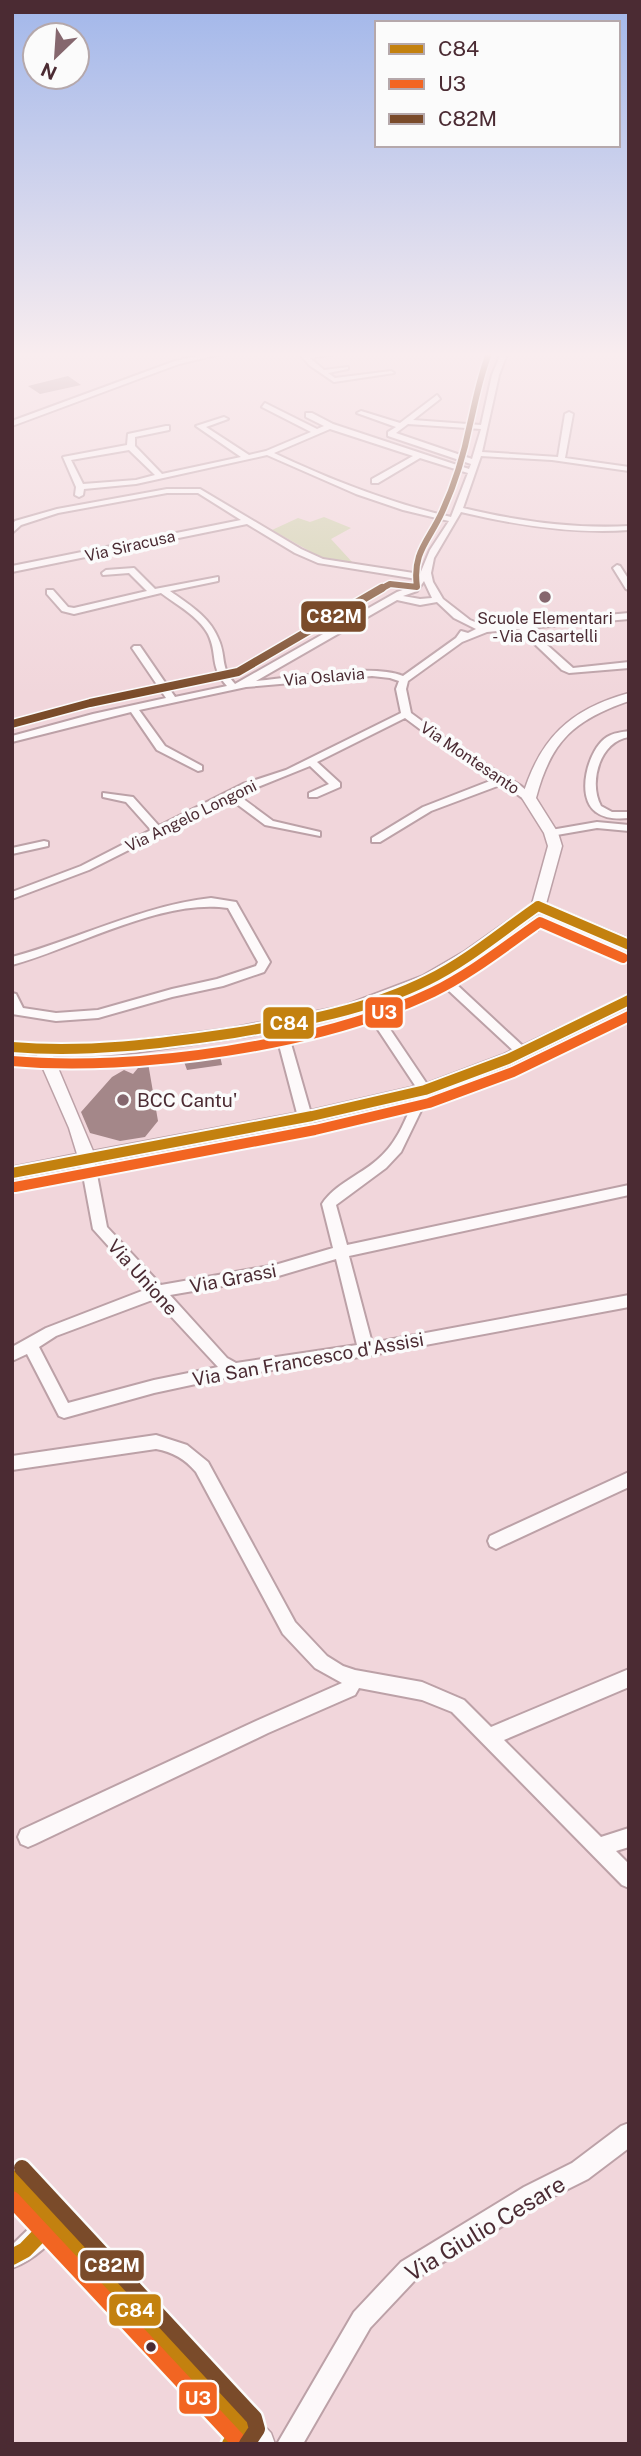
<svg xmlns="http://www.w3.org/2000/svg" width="641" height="2456" viewBox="0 0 641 2456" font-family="'Public Sans',sans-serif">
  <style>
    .green { fill: #cfd1ac }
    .building { fill: #a48789 }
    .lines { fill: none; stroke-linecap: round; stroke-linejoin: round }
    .minor-casing { stroke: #bca1a7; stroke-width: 4 }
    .major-casing { stroke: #bca1a7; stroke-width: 3 }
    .minor { fill: #fdf9fa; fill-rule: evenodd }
    .major { fill: #fdf9fa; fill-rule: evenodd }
    .bus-1-far1-casing { stroke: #fbfbfb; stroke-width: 14 }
    .bus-1-casing { stroke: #fbfbfb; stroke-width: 21 }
    .bus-2-far1-casing { stroke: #fbfbfb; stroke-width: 14 }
    .bus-2-casing { stroke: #fbfbfb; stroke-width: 21 }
    .bus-3-far2-casing { stroke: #fbfbfb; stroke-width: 9 }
    .bus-3-far1-casing { stroke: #fbfbfb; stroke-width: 11 }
    .bus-3-casing { stroke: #fbfbfb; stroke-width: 21 }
    .bus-1-far1 { stroke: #c3810f; stroke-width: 10 }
    .bus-1 { stroke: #c3810f; stroke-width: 16 }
    .bus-2-far1 { stroke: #f26522; stroke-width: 10 }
    .bus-2 { stroke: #f26522; stroke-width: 16 }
    .bus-3-far2 { stroke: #7a4b2a; stroke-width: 6 }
    .bus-3-far1 { stroke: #7a4b2a; stroke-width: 8 }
    .bus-3 { stroke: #7a4b2a; stroke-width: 16 }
    .poi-dot { fill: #85676e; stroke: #fbfbfb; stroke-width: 2.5 }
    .bus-dot { fill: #4b2b33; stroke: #fbfbfb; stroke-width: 2.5 }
    .labels { text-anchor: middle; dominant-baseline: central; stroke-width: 7; stroke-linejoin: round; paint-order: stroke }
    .far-street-label { font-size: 16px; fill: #4b2b33; stroke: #fbfbfb }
    .far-poi-label { font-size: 16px; fill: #4b2b33; stroke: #fbfbfb }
    .poi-label { font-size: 19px; fill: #4b2b33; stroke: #fbfbfb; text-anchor: start }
    .street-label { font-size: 19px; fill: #4b2b33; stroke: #fbfbfb }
    .near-street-label { font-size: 23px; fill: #4b2b33; stroke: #fbfbfb }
    .line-badge { stroke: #fbfbfb; stroke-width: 2.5 }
    .badge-label { font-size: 19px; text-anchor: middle; font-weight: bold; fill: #fff }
  </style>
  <rect width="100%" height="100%" fill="#f1d6db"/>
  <!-- green -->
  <path class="green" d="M324,517L351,528L331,539L353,563L322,558L272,530L298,518L310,522Z"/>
  <!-- building -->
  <path class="building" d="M68,376L81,385L40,394L28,386Z
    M539,915L552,920L538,932L526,926Z
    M218,1047L222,1065L187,1070L183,1059L185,1058L184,1050Z
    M147,1057L158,1121L145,1137L120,1141L90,1133L81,1112L112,1077L124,1070L133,1074Z"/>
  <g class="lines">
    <defs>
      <path id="minor" d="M219,351H233L179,364L12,426V421L175,361Z
        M297,351H304L307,355L352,351L310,358L324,370L348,367V369L328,373L335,378L391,371L394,373L334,382L309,365Z
        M502,351H508L499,375L482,452L558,457L565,414L569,412L573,414L565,458L629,467V471L552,460L481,456L463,508C517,521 573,529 629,526V530C572,534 516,525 461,512L434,558L431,573L433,582L443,599L470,620L485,626L629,613V619L528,628L573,668L629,662V668L569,673L562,670L519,629L487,632L462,642L408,681L406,689L411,713L460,749L521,786L533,796V800H525L503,784L431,811L380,842H372V838L423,807L495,779L452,753L405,718L317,762L340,783V787L317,797H309V793L329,784L310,766L238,795L273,821L320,832V836L265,825L230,799L89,870L12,899V892L81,866L151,830L126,802L103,797V793L133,797L159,826L243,784L286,770L401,713L396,689L399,681L390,678L372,676L246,687L139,710L165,746L202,766V770L198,771L157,750L131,712L12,742V736L93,714L166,698L132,648L134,646H140L175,697L227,686C209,666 218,654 208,634C198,616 177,605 161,593L74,614L62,611L47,594V590H53L68,607L74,608L147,591L129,573L103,575L102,573L106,570L134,568L155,589L218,577V581L170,591C188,604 209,616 218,638C227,657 219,666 235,684L397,592L411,587L417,579L318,563L295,553L247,524L12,572V566L241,520L198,493H167L58,513L21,525L12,533V525L15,521L57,509L167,489H200L301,549L323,559L420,574L430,550L449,521L403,510L356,494L267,455L136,484L84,489L83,495L79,497L75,495L76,487L63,457L127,445L128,434L166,426H169V430L135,437V446L162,474L241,457L196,426L224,417L228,419L206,427L249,455L266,451L311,432L262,407L265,403L317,429L324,426L306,417V413H312L333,424L469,469L471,464L388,436V432L396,427L357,413L361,411L400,423L437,395L440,399L413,420L481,425L492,375ZM408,424L481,429L472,459L396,433ZM330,429L413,456L372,479V483H378L420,458L468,473L451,517C390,503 331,480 274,453ZM129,450L155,475L136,480L83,484L71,460ZM424,581L432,598L420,599L403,596L417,591ZM397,600L420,605L437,602L454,618L476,629L468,633L461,631L456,638L403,676C372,663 292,678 256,681Z
        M617,565L620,566L629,580V590L626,589L613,568Z
        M629,731V737C600,741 588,782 601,806L612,812H629V818C618,819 605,819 596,812C575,797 588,749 607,737C613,733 622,732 629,731Z
        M597,822L629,825V831L597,828L551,836L546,833L551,830Z
        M44,841L48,842V846L12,854V848Z
        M211,898L236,902L270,962L264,972L223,986L172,997L98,1018L56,1021L12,1014V993L16,994L23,1008L56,1013L98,1010L172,989L217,979L256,966L258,962L228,908C163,898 77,947 12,965V957C79,939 141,906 211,898Z
        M438,970L442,971L526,1049L528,1052L526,1055H518L434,977V971Z
        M367,1000L371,1001L431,1090L401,1152L386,1168L336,1205L347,1245L629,1185V1195L349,1256L372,1343L629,1295V1307L366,1356L233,1376L154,1393L64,1418L59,1416L27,1354L12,1361V1347L46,1328L147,1289L93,1229L80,1159L82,1155L87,1154L94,1159L107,1227L161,1285L275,1265L333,1248L322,1204C335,1184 360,1175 377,1160C399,1142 407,1115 418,1090L361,1004ZM336,1259L357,1345L236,1363L227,1358L170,1295L275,1277ZM155,1299L218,1367L154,1380L68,1403L39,1347L56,1336Z
        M280,1022L286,1026L312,1117L305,1122L298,1117L274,1026Z
        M156,1435L187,1445L208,1462L295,1622L327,1656L343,1666L355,1670L422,1682L464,1700L491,1727L629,1669V1687L504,1740L601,1837L629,1828V1847L616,1851L629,1864V1888L622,1885L452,1712L422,1700L359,1688L355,1695L268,1733L35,1844L28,1847L21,1844L18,1837L21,1830L256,1721L342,1683L315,1668L283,1634L196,1472C185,1459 173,1452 156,1449L12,1470V1456Z
        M629,1472V1487L502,1546L496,1549L490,1546L488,1541L490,1536Z
        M629,2123V2148L588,2179L540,2203L417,2278L370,2328L303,2444H277L354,2312L401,2262L524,2187L572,2163L621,2126Z
        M53,2210L61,2213L64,2221C55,2242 33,2260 12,2268V2245L45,2213Z"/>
      <path id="major" d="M629,693V701C574,720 551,741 536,798L558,833L562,846L546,904L629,939V950L539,912C505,937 471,964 433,983C360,1019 276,1033 196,1044C149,1051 101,1059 53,1056L93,1151L312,1110L425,1084L502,1055L629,995V1006L514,1063L458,1086L425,1096L312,1122L12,1179V1167L77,1154L69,1128L37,1055L12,1052V1042L60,1046L107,1044L231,1028L343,1006L422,976L465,951L532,904L548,846L544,833L522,798C539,739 570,709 629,693Z
        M12,2164L22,2168L271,2433L275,2444H239L12,2198Z"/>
    </defs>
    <!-- minor casing -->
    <use href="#minor" class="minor-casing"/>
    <!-- major casing -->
    <use href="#major" class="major-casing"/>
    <!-- minor -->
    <use href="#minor" class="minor"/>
    <!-- major -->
    <use href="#major" class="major"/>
    <defs>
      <path id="bus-1-far1" d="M538,906L629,945
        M12,1047C87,1053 160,1044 234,1033C300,1022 368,1010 428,980C467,961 502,931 538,906
        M12,1173L312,1116L425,1090L508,1059L629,1000"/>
      <path id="bus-1" d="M12,2178L243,2426L230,2444
        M12,2257L25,2250L53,2221"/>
      <path id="bus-2-far1" d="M12,1061C136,1072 321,1046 433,992C472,973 505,946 540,922L623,958
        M15,1187L315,1130L429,1103L513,1072L629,1016"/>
      <path id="bus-2" d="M12,2199L241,2444"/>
      <path id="bus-3-far2" d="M379,590L390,584L417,587C412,552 429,541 442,512C455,484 464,454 470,424C476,399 480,375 490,351"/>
      <path id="bus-3-far1" d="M12,724L90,703L238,672L382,588"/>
      <path id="bus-3" d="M22,2168L254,2418L257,2429L247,2444"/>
    </defs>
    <!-- bus-1-far1 casing -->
    <use href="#bus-1-far1" class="bus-1-far1-casing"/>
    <!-- bus-1 casing -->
    <use href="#bus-1" class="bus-1-casing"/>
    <!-- bus-2-far1 casing -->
    <use href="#bus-2-far1" class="bus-2-far1-casing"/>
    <!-- bus-2 casing -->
    <use href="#bus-2" class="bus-2-casing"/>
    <!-- bus-3-far2 casing -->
    <use href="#bus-3-far2" class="bus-3-far2-casing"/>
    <!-- bus-3-far1 casing -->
    <use href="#bus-3-far1" class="bus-3-far1-casing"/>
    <!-- bus-3 casing -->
    <use href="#bus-3" class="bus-3-casing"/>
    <!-- bus-1-far1 -->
    <use href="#bus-1-far1" class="bus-1-far1"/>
    <!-- bus-1 -->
    <use href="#bus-1" class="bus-1"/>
    <!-- bus-2-far1 -->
    <use href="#bus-2-far1" class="bus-2-far1"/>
    <!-- bus-2 -->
    <use href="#bus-2" class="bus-2"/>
    <!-- bus-3-far2 -->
    <use href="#bus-3-far2" class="bus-3-far2"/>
    <!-- bus-3-far1 -->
    <use href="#bus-3-far1" class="bus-3-far1"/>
    <!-- bus-3 -->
    <use href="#bus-3" class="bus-3"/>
  </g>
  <!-- sky -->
  <linearGradient id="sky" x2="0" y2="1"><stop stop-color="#a2b7ea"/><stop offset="0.51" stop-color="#f9edef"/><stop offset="1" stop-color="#f9edef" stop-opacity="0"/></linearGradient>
  <rect width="641" height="695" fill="url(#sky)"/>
  <!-- markers -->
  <g class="poi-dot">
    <circle cx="545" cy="597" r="7"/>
    <circle cx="123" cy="1100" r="7"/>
  </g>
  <circle class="bus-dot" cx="151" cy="2347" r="6"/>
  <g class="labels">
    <!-- far-street labels -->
    <g class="far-street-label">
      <text transform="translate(130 546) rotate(-13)">Via Siracusa</text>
      <text transform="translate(324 677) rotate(-5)">Via Oslavia</text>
      <text transform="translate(470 758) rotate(34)">Via Montesanto</text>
      <text transform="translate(191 816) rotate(-26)">Via Angelo Longoni</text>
    </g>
    <!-- far-poi labels -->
    <g class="far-poi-label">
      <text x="545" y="618">Scuole Elementari<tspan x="545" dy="18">- Via Casartelli</tspan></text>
    </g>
    <!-- poi labels -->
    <g class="poi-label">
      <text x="137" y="1100">BCC Cantu'</text>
    </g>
    <!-- street labels -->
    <g class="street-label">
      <text transform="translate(143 1277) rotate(48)">Via Unione</text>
      <text transform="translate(233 1278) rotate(-11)">Via Grassi</text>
      <text transform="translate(308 1359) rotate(-10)">Via San Francesco d'Assisi</text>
    </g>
    <!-- near-street labels -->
    <g class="near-street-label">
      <text transform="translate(485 2228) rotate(-31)">Via Giulio Cesare</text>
    </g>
  </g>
  <g class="line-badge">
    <rect x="300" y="600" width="67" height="33" rx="7" fill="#7a4b2a"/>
    <rect x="364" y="996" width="40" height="33" rx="7" fill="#f26522"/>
    <rect x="262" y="1006" width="53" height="34" rx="7" fill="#c3810f"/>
    <rect x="79" y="2249" width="66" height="33" rx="7" fill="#7a4b2a"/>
    <rect x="108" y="2293" width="54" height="34" rx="7" fill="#c3810f"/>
    <rect x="178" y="2381" width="40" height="34" rx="7" fill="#f26522"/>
  </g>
  <g class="badge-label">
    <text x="334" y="623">C82M</text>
    <text x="384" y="1019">U3</text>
    <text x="289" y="1030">C84</text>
    <text x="112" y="2272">C82M</text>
    <text x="135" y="2317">C84</text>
    <text x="198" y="2405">U3</text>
  </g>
  <!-- border -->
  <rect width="641" height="2456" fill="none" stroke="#4b2b33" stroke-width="28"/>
  <!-- legend -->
  <rect x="375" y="21" width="245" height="126" fill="#fbfbfb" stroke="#b5a8ab" stroke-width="2"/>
  <rect x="389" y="44" width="35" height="10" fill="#c3810f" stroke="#b5a8ab" stroke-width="2"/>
  <text x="438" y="56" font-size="21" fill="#4b2b33">C84</text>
  <rect x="389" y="79" width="35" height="10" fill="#f26522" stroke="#b5a8ab" stroke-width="2"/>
  <text x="438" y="91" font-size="21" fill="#4b2b33">U3</text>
  <rect x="389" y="114" width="35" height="10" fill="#7a4b2a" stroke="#b5a8ab" stroke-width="2"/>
  <text x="438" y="126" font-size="21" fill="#4b2b33">C82M</text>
  <!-- north arrow -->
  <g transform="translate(56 56) rotate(205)"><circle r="33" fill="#fbfbfb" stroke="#b5a8ab" stroke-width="2"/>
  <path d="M0-5L12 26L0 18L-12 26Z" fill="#85676e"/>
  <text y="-10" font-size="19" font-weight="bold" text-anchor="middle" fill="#4b2b33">N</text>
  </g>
</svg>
